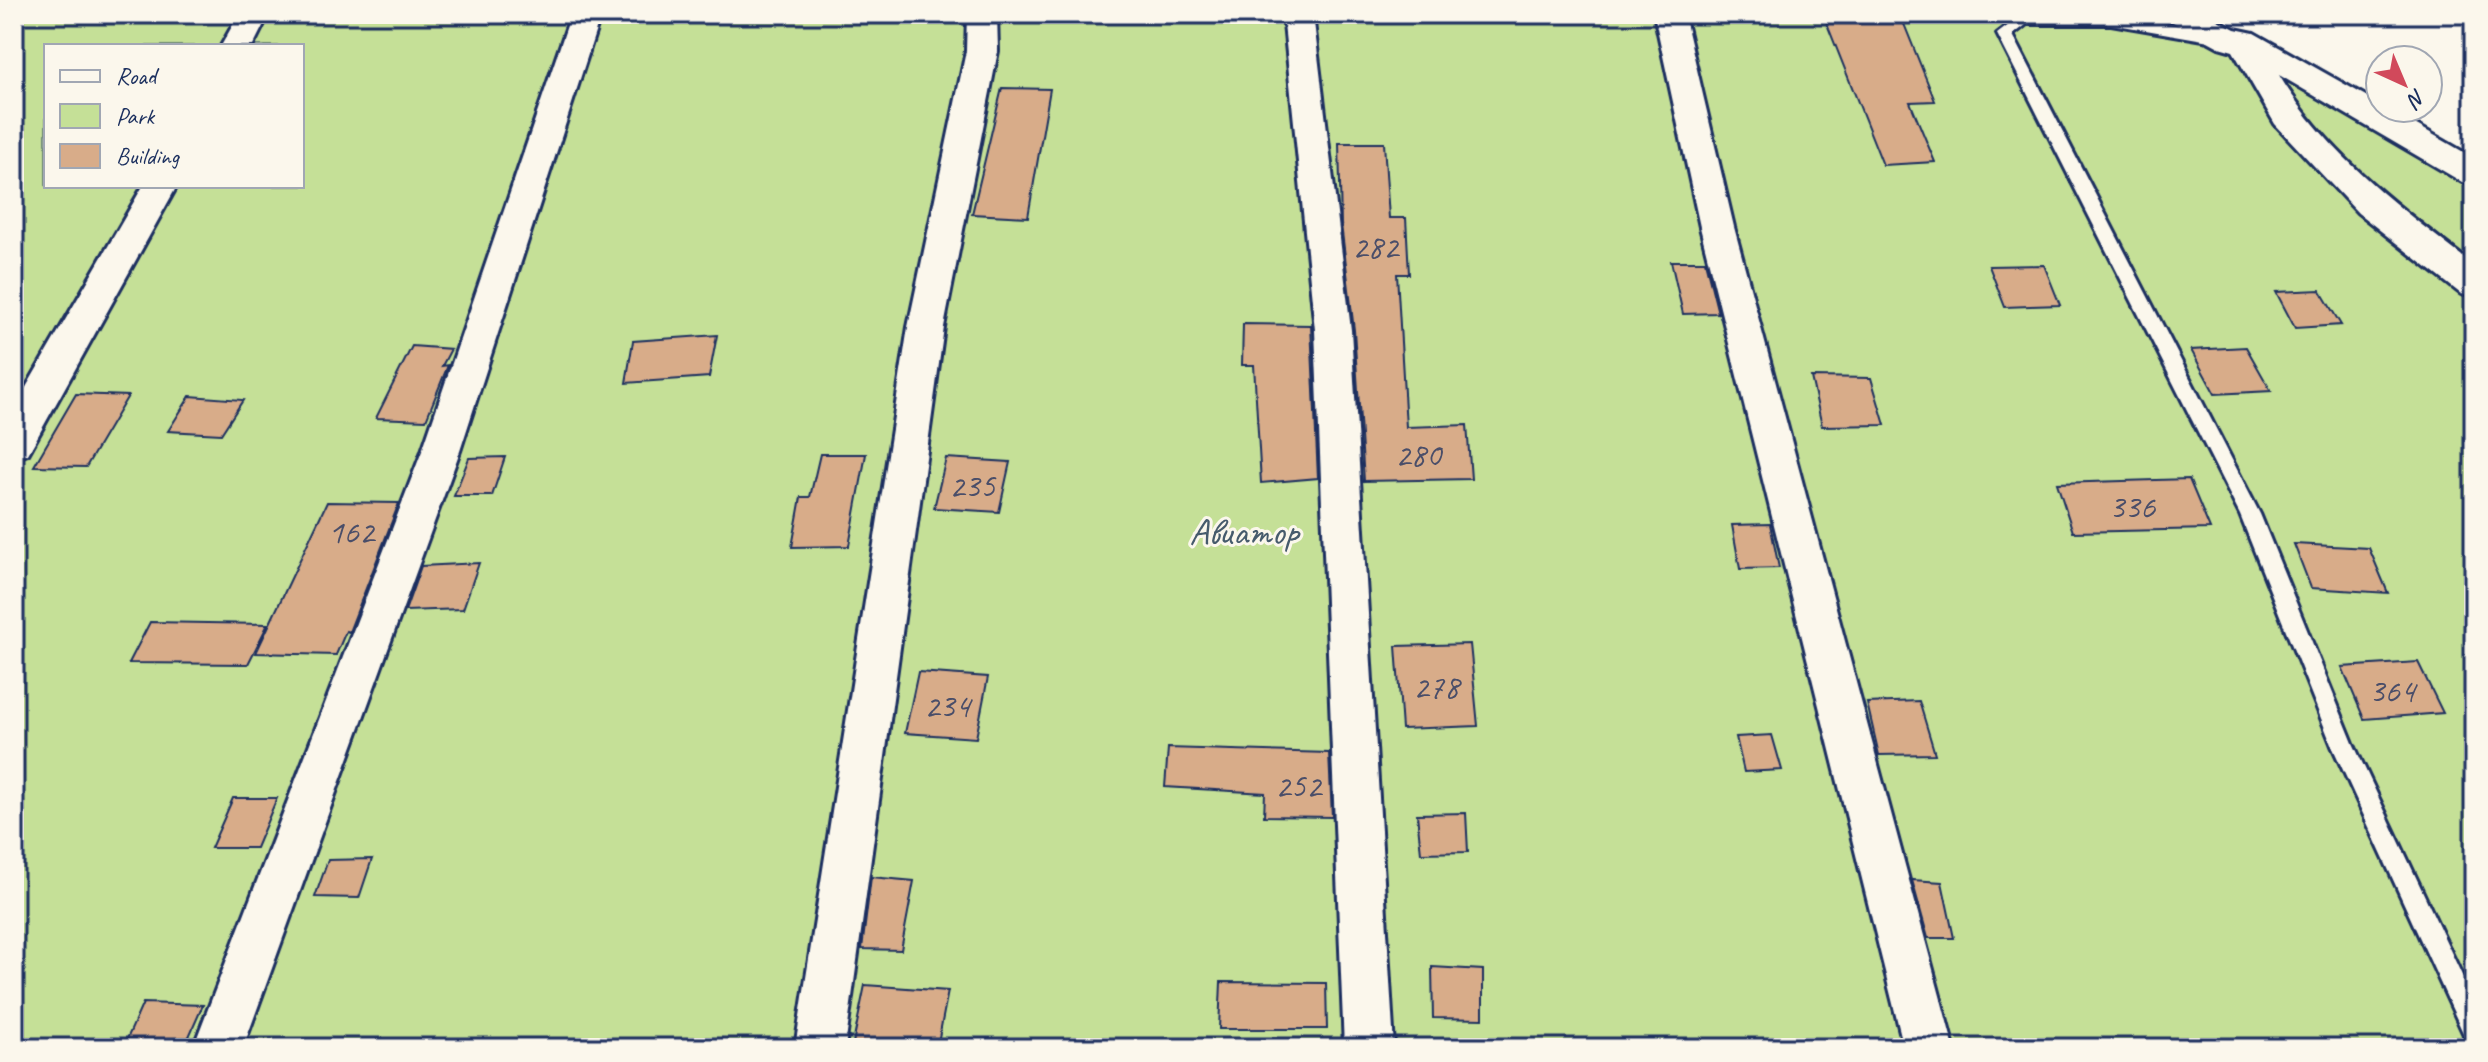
<svg xmlns="http://www.w3.org/2000/svg" width="2488" height="1062" viewBox="0 0 2488 1062" font-family="Caveat,sans-serif">
  <style>
    .green { fill: #c5e097; stroke: #70887a; stroke-width: 2; fill-rule: evenodd }
    .building { fill: #d8ac89; stroke: #1b2f5e; stroke-width: 2 }
    .lines { fill: none; stroke-linecap: round; stroke-linejoin: round }
    .service-casing { stroke: #1b2f5e; stroke-width: 6 }
    .minor-casing { stroke: #1b2f5e; stroke-width: 6 }
    .service { fill: #fbf7ec; fill-rule: evenodd }
    .minor { fill: #fbf7ec; fill-rule: evenodd }
    .labels { text-anchor: middle; dominant-baseline: central; stroke-width: 6; stroke-linejoin: round; paint-order: stroke }
    .number-label { font-size: 34px; fill: #4a4e69 }
    .park-label { font-size: 38px; fill: #465b6c; stroke: #fbf7ec }
  </style>
  <rect width="100%" height="100%" fill="#fbf7ec"/>
  <filter id="ink" filterUnits="userSpaceOnUse"><feTurbulence type="fractalNoise" baseFrequency=".0125" numOctaves="2"/><feDisplacementMap in="SourceGraphic" scale="16" xChannelSelector="R" yChannelSelector="G"/><feConvolveMatrix kernelMatrix="1 2 1 2 8 2 1 2 1" color-interpolation-filters="sRGB"/></filter>
  <g filter="url(#ink)">
    <!-- green -->
    <path class="green" d="M14,14H2189L2474,173V1048H14ZM46,46H302V186H46Z"/>
    <!-- building -->
    <path class="building" d="M1823,14H1900L1935,101L1910,102L1935,162L1883,165Z
      M1002,88L1050,89L1028,217L972,214Z
      M1339,143H1384L1389,218H1406L1409,274H1397L1406,427L1467,425L1471,479L1364,481L1354,330L1341,224Z
      M1671,261H1705L1718,313L1683,314Z
      M2044,265L2060,305L2005,307L1989,266Z
      M2320,290L2341,325L2295,328L2276,292Z
      M1243,324L1311,325L1318,478L1261,483L1254,365H1242Z
      M717,335L709,377L626,383L633,341Z
      M412,346L451,349L442,366L448,365L426,420L376,418Z
      M2246,347L2271,391L2215,394L2191,350Z
      M1811,377L1871,378L1885,425L1822,426Z
      M76,394L128,396L86,467L34,466Z
      M190,396L243,400L221,434L168,431Z
      M820,454H866L849,546L792,547L801,497H810Z
      M505,457L492,496H454L469,458Z
      M946,458L1010,462L999,512L934,508Z
      M2189,479L2210,529L2073,532L2057,483Z
      M327,502L399,503L349,632L346,631L336,655L256,653Z
      M1770,524L1779,568L1740,569L1732,525Z
      M2294,544L2369,548L2388,593L2311,588Z
      M479,563L463,609L405,611L421,566Z
      M150,622L268,624L248,664L129,663Z
      M1470,644L1478,726L1402,729L1396,646Z
      M2418,662L2443,713L2364,719L2342,667Z
      M918,672L988,677L976,738L905,733Z
      M1919,701L1935,754L1879,755L1867,703Z
      M1772,735L1782,770L1744,772L1736,737Z
      M1168,748L1329,753L1332,817L1264,816L1265,793L1165,787Z
      M233,798H277L256,848H211Z
      M1466,813L1468,852L1421,853L1417,814Z
      M372,859L359,898L315,897L328,860Z
      M871,877L914,881L901,950L862,949Z
      M1912,880L1942,882L1954,938H1928Z
      M1432,967L1483,970V1019L1433,1018Z
      M1221,982L1326,983L1327,1029H1219Z
      M865,985L948,991L937,1048H852Z
      M143,1003L203,1005L184,1048H123Z"/>
    <g class="lines">
      <defs>
        <path id="service" d="M2023,14H2112L2221,33L2229,38L2221,43L2111,24H2027L2013,35L2260,514L2353,743L2474,1001V1040L2465,1037L2332,746L2240,515L1997,34Z"/>
        <path id="minor" d="M239,14H269L253,46H221Z
          M571,14H601L460,451L243,1048H193L422,451Z
          M967,14H997L998,51L944,327L845,1048H795L908,327L966,51Z
          M1283,14H1313L1351,330L1394,1048H1344L1315,330Z
          M1654,14H1684L1734,227L1954,1048H1904L1700,227Z
          M2167,14H2206L2235,29L2254,33L2380,104V108H2387L2474,158V185L2462,182L2279,75C2326,154 2402,210 2474,265V298L2461,294L2358,213L2275,124L2233,51L2219,47L2171,21Z
          M143,186H177L28,454L14,459V408Z"/>
      </defs>
      <!-- service casing -->
      <use href="#service" class="service-casing"/>
      <!-- minor casing -->
      <use href="#minor" class="minor-casing"/>
      <!-- service -->
      <use href="#service" class="service"/>
      <!-- minor -->
      <use href="#minor" class="minor"/>
    </g>
  </g>
  <g class="labels">
    <!-- number labels -->
    <g class="number-label">
      <text x="1375" y="246">282</text>
      <text x="1418" y="454">280</text>
      <text x="972" y="485">235</text>
      <text x="2132" y="506">336</text>
      <text x="351" y="531">162</text>
      <text x="1436" y="686">278</text>
      <text x="2392" y="690">364</text>
      <text x="947" y="705">234</text>
      <text x="1298" y="785">252</text>
    </g>
    <!-- park labels -->
    <g class="park-label">
      <text x="1244" y="531">Авиатор</text>
    </g>
  </g>
  <!-- margin -->
  <rect width="2488" height="1062" fill="none" stroke="#fbf7ec" stroke-width="48"/>
  <rect x="24" y="24" width="2440" height="1014" fill="none" stroke="#1b2f5e" stroke-width="3" filter="url(#ink)"/>
  <!-- legend -->
  <rect x="44" y="44" width="260" height="144" fill="#fbf7ec" stroke="#a1a7b3" stroke-width="2"/>
  <rect x="60" y="70" width="40" height="12" fill="#fbf7ec" stroke="#a1a7b3" stroke-width="2"/>
  <text x="116" y="84" font-size="24" fill="#1b2f5e">Road</text>
  <rect x="60" y="104" width="40" height="24" fill="#c5e097" stroke="#a1a7b3" stroke-width="2"/>
  <text x="116" y="124" font-size="24" fill="#1b2f5e">Park</text>
  <rect x="60" y="144" width="40" height="24" fill="#d8ac89" stroke="#a1a7b3" stroke-width="2"/>
  <text x="116" y="164" font-size="24" fill="#1b2f5e">Building</text>
  <!-- north arrow -->
  <g transform="translate(2404 84) rotate(136)"><circle r="38" fill="#fbf7ec" stroke="#a1a7b3" stroke-width="2"/>
  <path d="M0-6L14 30L0 20L-14 30Z" fill="#d1495b"/>
  <text y="-12" font-size="22" font-weight="bold" text-anchor="middle" fill="#1b2f5e">N</text>
  </g>
</svg>
